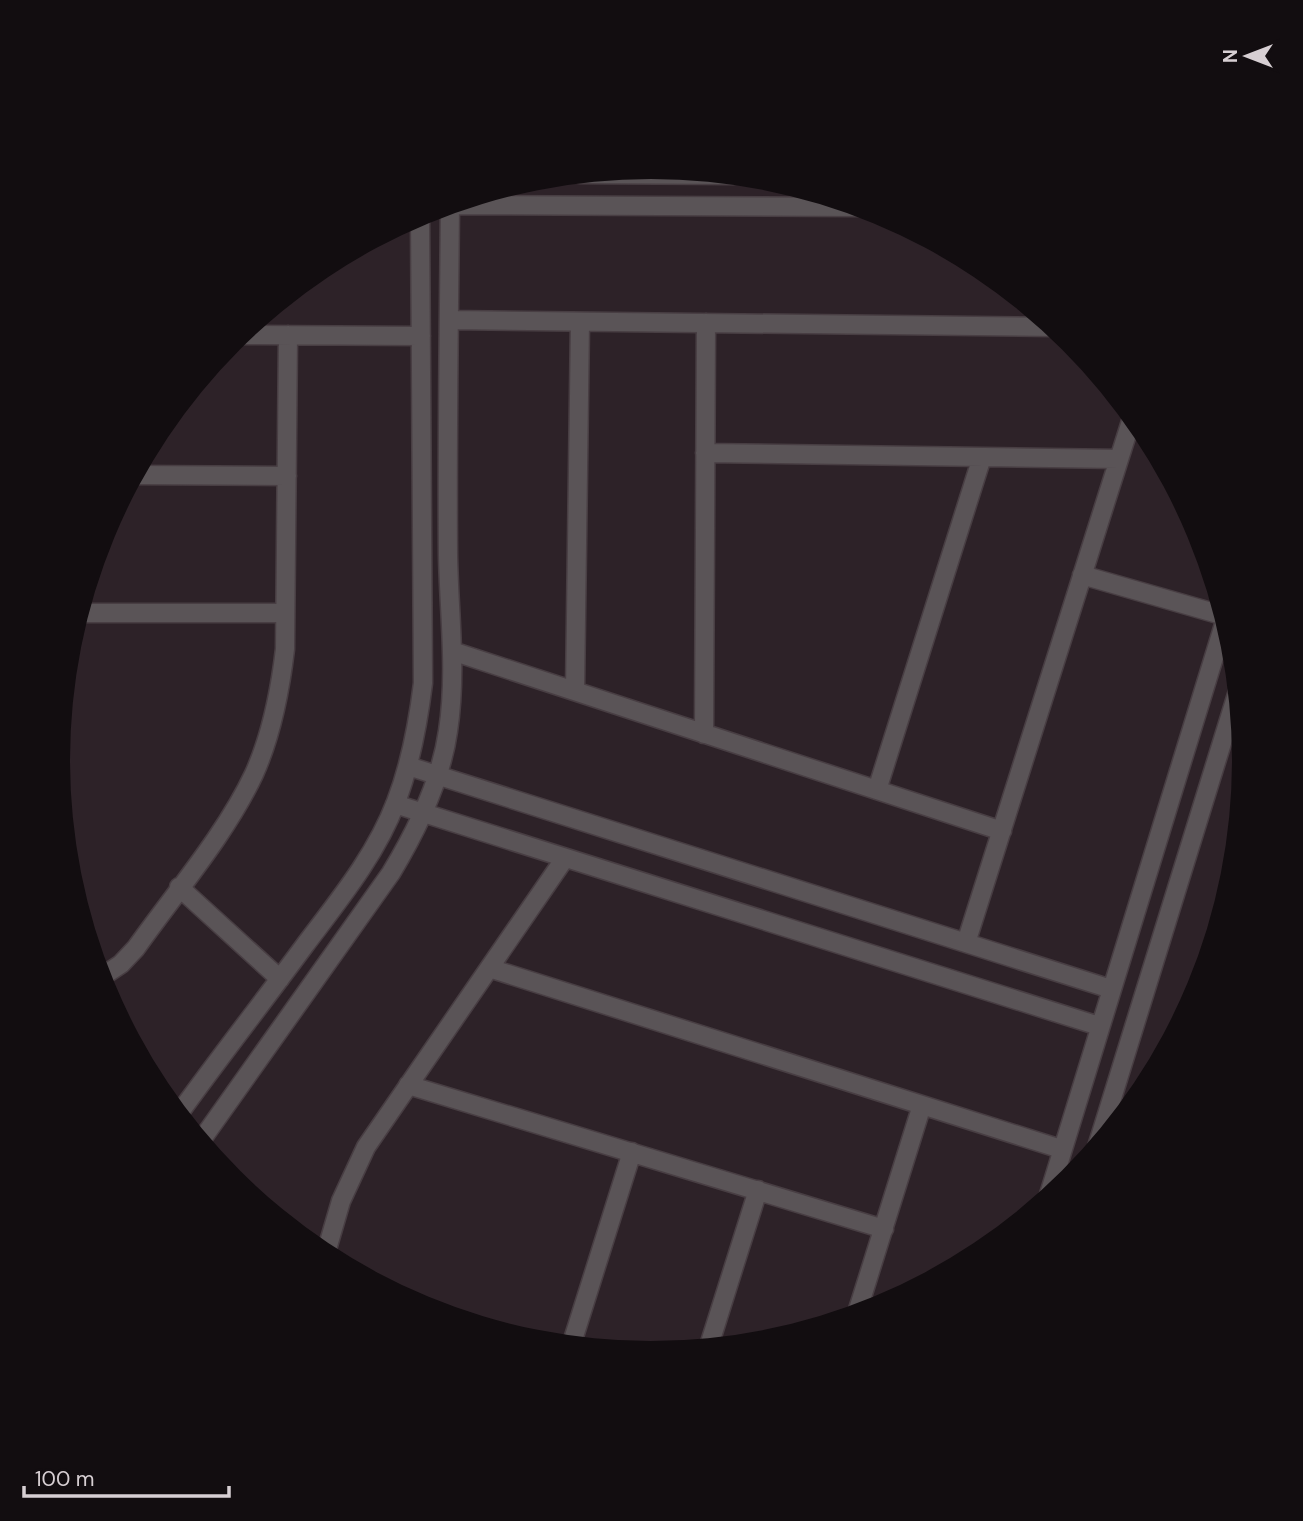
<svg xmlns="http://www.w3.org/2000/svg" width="1303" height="1521" viewBox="0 0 1303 1521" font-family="'DM Sans',sans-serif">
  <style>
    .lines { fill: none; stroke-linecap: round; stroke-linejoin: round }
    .minor-casing { stroke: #483e43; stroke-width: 21 }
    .minor { stroke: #5a5457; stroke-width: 18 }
  </style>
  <rect width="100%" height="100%" fill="#2d2228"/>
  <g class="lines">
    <defs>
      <path id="minor" d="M580,174L733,175
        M448,205L861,207
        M449,320L1055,327
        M239,335L421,336
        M705,453L1119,459
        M134,475L287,476
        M1082,575L1225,616
        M79,613H285
        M452,651L1002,831
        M575,691L580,322
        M704,734L706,323
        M408,766L1111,989
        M877,790L982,457
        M395,804L1099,1026
        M179,887L280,979
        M966,943L1133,415
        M489,968L1061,1149
        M100,978L121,964L136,948C175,893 226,834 254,774C272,734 280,692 285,649L288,335
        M408,1085L884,1229
        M178,1115C219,1058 263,1002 305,945C339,900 376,855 396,802C411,763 418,724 423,683L420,214
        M200,1142L391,873C417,830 441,781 448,731C457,672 449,614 448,555C447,438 449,321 450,204
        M1096,1150L1238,691
        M1047,1201L1226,618
        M325,1256L341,1201L366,1147L565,858
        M856,1316L922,1105
        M571,1346L632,1152
        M708,1349L758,1190"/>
    </defs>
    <!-- minor casing -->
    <use href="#minor" class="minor-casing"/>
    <!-- minor -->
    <use href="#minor" class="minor"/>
  </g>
  <!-- crop -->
  <path d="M0 0H1303V1521H0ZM70 760a581 581 0 1 1 1162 0a581 581 0 1 1-1162 0Z" fill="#120d10" fill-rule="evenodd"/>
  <!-- north arrow -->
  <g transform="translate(1247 56) rotate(270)" stroke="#120d10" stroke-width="5" paint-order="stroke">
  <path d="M0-5L12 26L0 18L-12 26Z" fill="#d7cfd3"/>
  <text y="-10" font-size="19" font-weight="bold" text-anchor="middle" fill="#d7cfd3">N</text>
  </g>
  <!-- scale -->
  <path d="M24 1486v10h205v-10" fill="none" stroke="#d7cfd3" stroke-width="3.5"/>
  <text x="35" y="1486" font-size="21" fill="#d7cfd3" stroke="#120d10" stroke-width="5" paint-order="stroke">100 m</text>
</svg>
